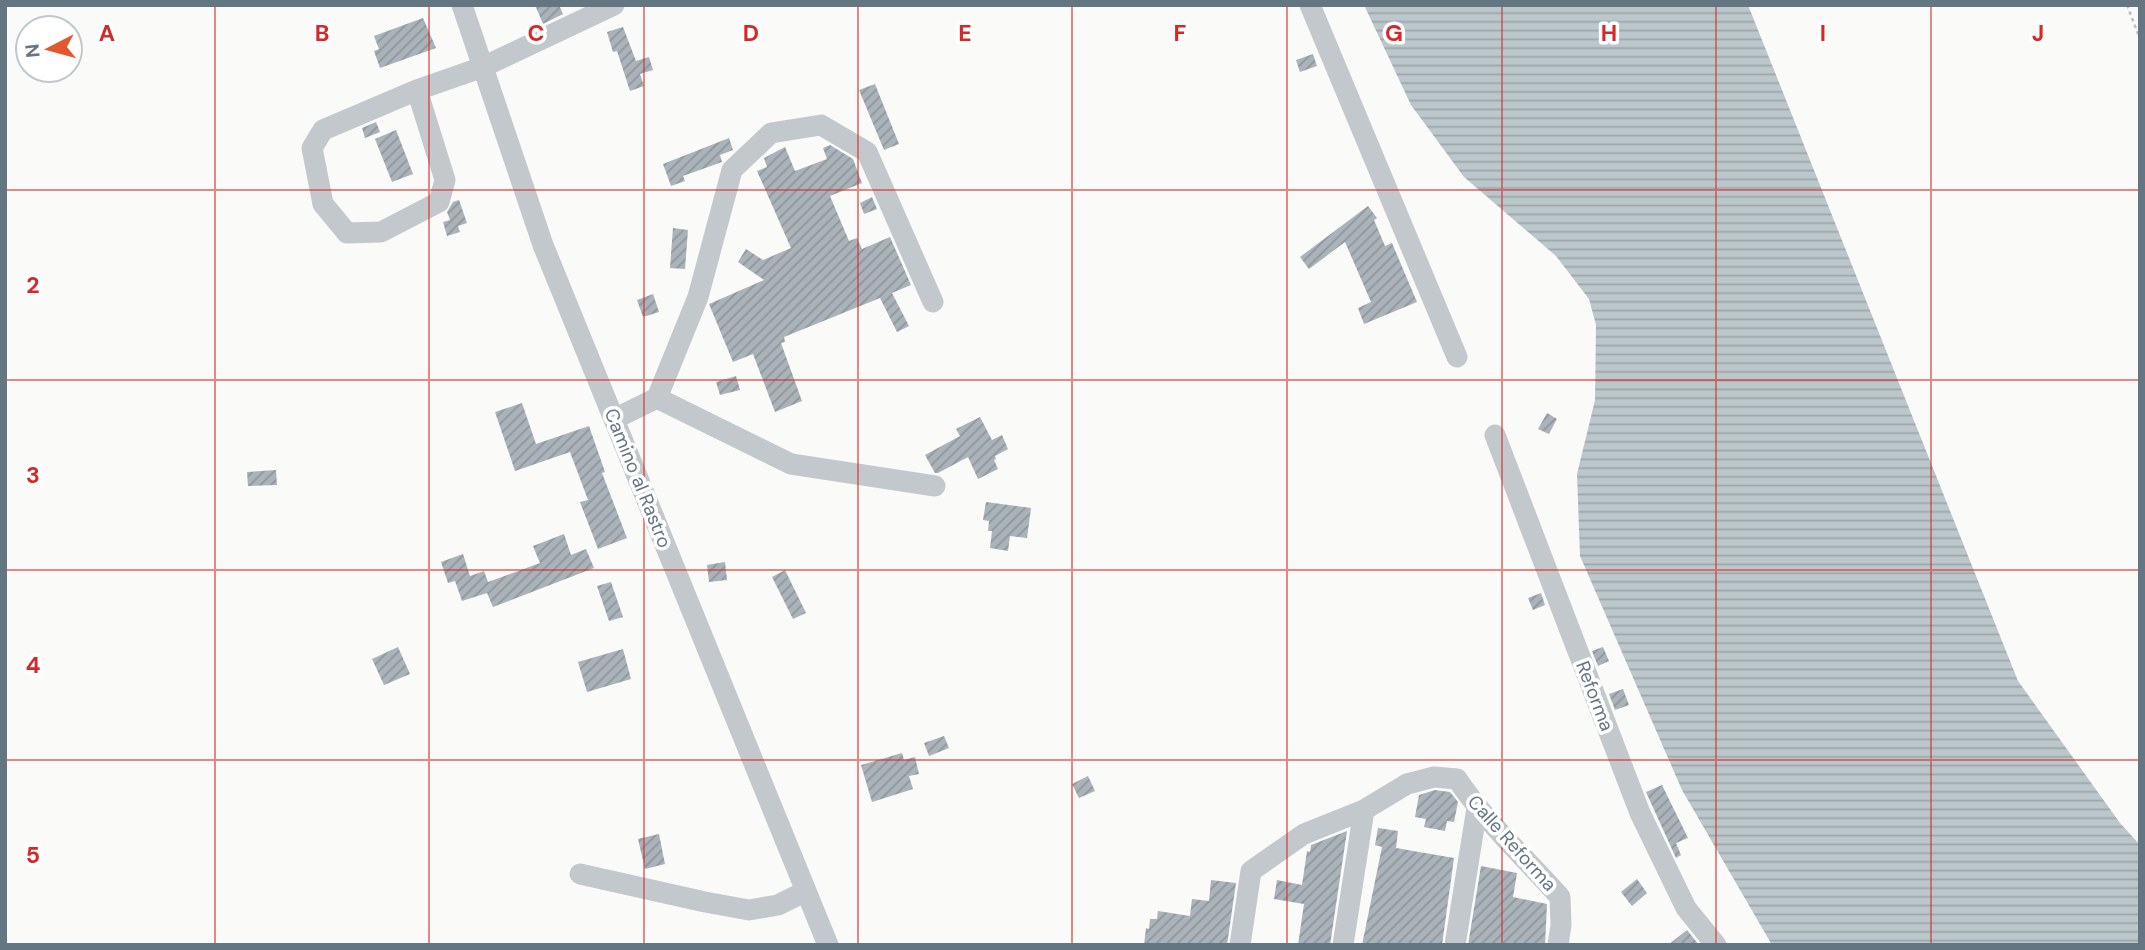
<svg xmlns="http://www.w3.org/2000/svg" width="2145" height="950" viewBox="0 0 2145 950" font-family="'DM Sans',sans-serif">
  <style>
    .water { fill: url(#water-rules) }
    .building { fill: url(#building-hatch) }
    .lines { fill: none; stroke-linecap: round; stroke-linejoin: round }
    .path { stroke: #bbbfc2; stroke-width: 2.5; stroke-dasharray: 3.5 3.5; stroke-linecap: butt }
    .minor { stroke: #c3c8cc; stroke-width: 21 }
    .grid { fill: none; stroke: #d62828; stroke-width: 2; stroke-opacity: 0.55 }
    .labels { text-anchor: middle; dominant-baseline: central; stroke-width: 7; stroke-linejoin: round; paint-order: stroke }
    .street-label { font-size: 19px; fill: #657683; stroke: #fff }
    .grid-label { font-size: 23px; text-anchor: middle; font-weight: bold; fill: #d62828; stroke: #fff; stroke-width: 7; stroke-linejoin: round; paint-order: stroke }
  </style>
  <defs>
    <pattern id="water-rules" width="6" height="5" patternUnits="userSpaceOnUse" patternTransform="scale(1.75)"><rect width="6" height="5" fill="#bbc7cb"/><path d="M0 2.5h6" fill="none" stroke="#9ca6aa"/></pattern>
    <pattern id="building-hatch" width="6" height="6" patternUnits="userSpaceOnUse" patternTransform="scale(1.75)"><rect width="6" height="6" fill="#aab3b9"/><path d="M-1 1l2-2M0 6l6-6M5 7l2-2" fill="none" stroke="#8e969c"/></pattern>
  </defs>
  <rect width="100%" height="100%" fill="#fafaf8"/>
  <!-- water -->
  <path class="water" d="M1364,5H1748L2018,681L2120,823L2140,845V945H1772L1682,790L1580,556L1577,474L1595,400L1596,325L1589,299L1556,256L1464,177L1411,105Z"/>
  <!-- building -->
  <path class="building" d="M535,5H559L563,14L543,24Z
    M423,18L436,48L380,68L374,51L379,49L374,36Z
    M623,27L636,61L649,57L653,70L640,74L644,86L630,91L617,51L613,52L607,32Z
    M1313,54L1317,66L1300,72L1296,60Z
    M875,84L899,144L884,150L859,90Z
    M376,122L380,132L365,138L362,128Z
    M396,130L413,174L392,182L375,139Z
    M729,138L733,150L720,155L722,162L683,176L685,181L671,186L663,164Z
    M830,145L853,159L862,183L830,196L849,241L857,238L862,249L890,237L911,285L892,293L909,326L897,332L880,298L784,337L785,342L781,343L802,401L775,412L753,354L733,362L709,304L764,280L738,262L746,249L763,260L791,248L757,171L767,167L764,158L785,147L795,171L827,159L823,148Z
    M872,197L877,209L864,214L860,203Z
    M459,200L467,223L458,226L460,232L447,236L443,222L450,220L447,212L453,202Z
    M1368,206L1377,218L1374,220L1385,246L1392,243L1417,302L1364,324L1358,308L1371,302L1345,242L1309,269L1300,257Z
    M673,228L688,230L685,269L670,268Z
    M653,294L659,312L643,317L637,300Z
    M736,376L740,390L720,395L716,382Z
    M522,403L536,444L589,426L605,472L602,473L627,538L598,549L580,502L588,500L570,452L515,471L495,412Z
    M1547,413L1557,419L1549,434L1538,429Z
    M980,417L992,440L1002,435L1008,449L995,456L996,459L994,460L998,469L978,479L968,457L938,473H935L925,455L960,436L956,429Z
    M276,470L277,485L248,486L247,472Z
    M986,502L1031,508L1027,538L1010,536L1008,551L990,548L992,531H988L989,521L983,520Z
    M564,534L571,555L586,549L594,568L493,607L487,593L462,601L455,581L448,583L441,562L463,554L470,576L484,571L488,582L540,563L533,546Z
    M725,562L727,580L709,582L707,565Z
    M785,570L806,613L793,619L772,577Z
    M611,582L623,617L609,621L597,586Z
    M1541,593L1545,605L1533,610L1528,598Z
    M398,647L410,674L384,685L372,659Z
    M1603,647L1609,661L1598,666L1592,651Z
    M623,649L631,679L587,692L578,662Z
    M1623,689L1629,705L1615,710L1609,694Z
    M944,736L949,748L929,756L924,743Z
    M902,753L904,760L915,757L919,774L909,776L913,789L872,802L861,765Z
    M1088,776L1095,791L1079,798L1072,784Z
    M1662,785L1688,838L1676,843L1681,855L1676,858L1646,792Z
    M1435,790L1450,792L1458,802L1454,822L1447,821L1445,831L1424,827L1426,819L1415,817L1419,795Z
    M1378,828L1398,831L1396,848L1454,858L1442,945H1362L1382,847L1375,845Z
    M1347,831L1330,945H1298L1304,904L1274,899L1277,880L1302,885L1307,851L1310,852L1311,845Z
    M659,834L665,864L645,869L638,839Z
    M1481,866L1517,873L1513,897L1547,904L1545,945H1468Z
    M1637,879L1647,893L1632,906L1621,892Z
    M1211,880L1236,883L1227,945H1144L1146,928L1149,929L1150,919H1157L1158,911L1190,916L1192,899L1209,901Z
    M1687,930L1699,945H1668Z"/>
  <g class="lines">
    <!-- path -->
    <path class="path" d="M2127,5L2140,39"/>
    <!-- minor -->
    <path class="minor" d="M462,5L543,245L828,945
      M1310,5L1457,357
      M417,90L445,180L439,202L381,232L347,233L323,204L312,148L323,130L417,90L483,67L614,5
      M657,398L791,464L935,486
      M614,419L657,398L698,297L732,170L771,133L821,125L867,152L933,302
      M1495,435L1640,813L1686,908L1716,945
      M580,874L705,902L749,910L778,905L806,891
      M1240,945L1251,871L1304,834L1364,810L1407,784L1434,777L1457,779C1486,822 1526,859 1560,897L1561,925L1558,945
      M1343,945L1364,810
      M1455,945L1477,808"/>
  </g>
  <!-- grid -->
  <path class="grid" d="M215,5V945M429,5V945M644,5V945M858,5V945M1072,5V945M1287,5V945M1502,5V945M1716,5V945M1931,5V945M5,190H2140M5,380H2140M5,570H2140M5,760H2140"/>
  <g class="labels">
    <!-- street labels -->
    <g class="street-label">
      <text transform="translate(638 478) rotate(68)">Camino al Rastro</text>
      <text transform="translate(1595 696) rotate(69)">Reforma</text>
      <text transform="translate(1512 843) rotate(48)">Calle Reforma</text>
    </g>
  </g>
  <g class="grid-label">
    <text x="107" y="41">A</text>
    <text x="322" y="41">B</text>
    <text x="536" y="41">C</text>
    <text x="751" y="41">D</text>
    <text x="965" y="41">E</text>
    <text x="1180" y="41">F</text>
    <text x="1394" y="41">G</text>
    <text x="1609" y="41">H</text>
    <text x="1823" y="41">I</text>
    <text x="2038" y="41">J</text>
    <text x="33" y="293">2</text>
    <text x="33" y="483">3</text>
    <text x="33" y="673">4</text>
    <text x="33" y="863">5</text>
  </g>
  <!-- border -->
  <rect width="2145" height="950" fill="none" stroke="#657683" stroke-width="14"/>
  <!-- north arrow -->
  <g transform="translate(49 49) rotate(264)"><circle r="33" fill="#ffffff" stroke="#c1c8cd" stroke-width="2"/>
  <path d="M0-5L12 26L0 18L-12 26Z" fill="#e4572e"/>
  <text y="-10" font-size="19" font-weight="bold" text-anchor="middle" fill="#657683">N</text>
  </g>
</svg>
